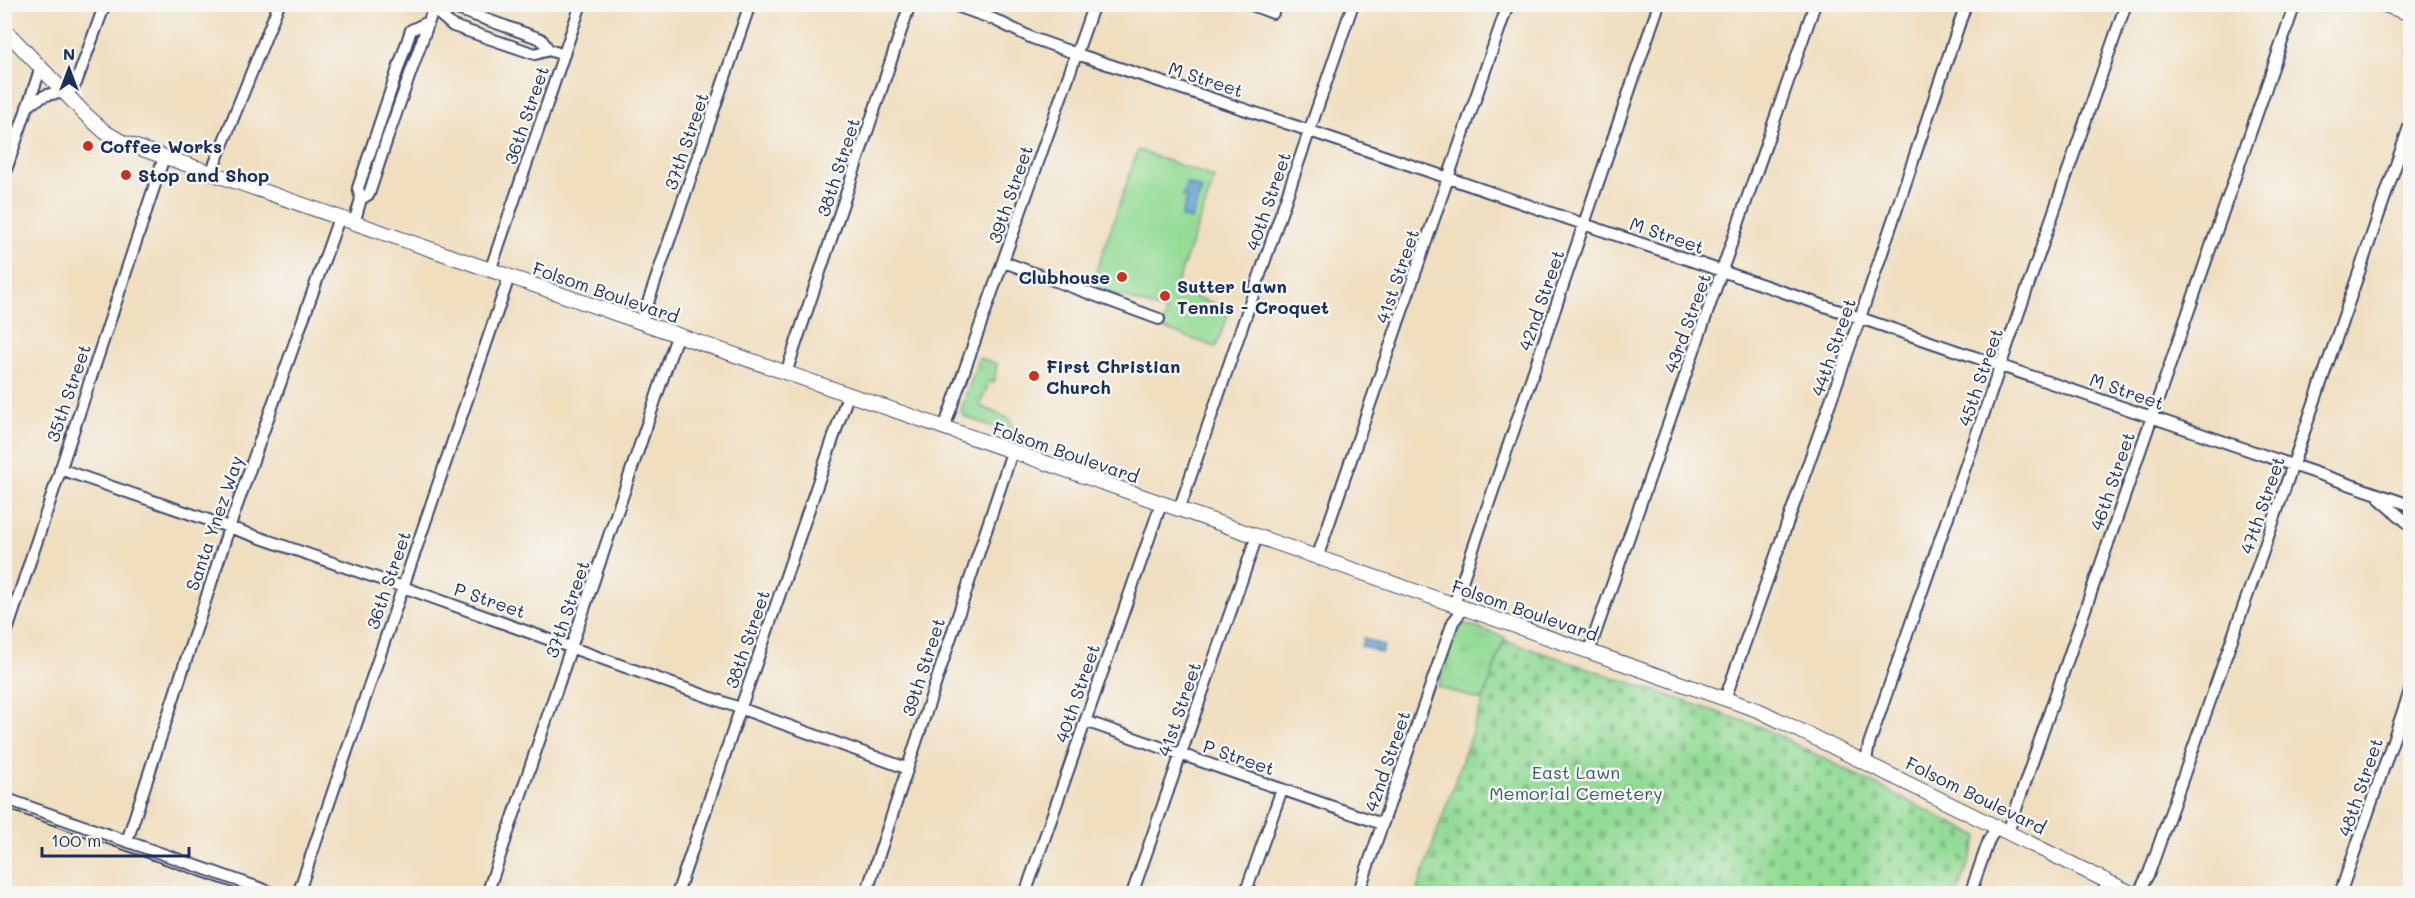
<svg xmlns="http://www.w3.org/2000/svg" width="2415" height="898" viewBox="0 0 2415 898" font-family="Mali,sans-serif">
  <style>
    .grass { fill: url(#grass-tufts); stroke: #58857a; stroke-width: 1.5 }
    .cemetery { fill: url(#cemetery-stones); stroke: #58857a; stroke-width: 1.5 }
    .pitch { fill: #94db96; stroke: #58857a; stroke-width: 1.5 }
    .water { fill: #5ea1d2; stroke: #3c6898; stroke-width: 1.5 }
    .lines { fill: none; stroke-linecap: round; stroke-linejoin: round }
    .minor-casing { stroke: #3b496d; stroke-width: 14 }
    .major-casing { stroke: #3b496d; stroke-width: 16 }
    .minor { stroke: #fff; stroke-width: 10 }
    .major { stroke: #fff; stroke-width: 14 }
    .tram { stroke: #1b2f5e; stroke-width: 1.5 }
    .poi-dot { fill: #c8321e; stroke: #f6f6f2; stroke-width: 2 }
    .labels { text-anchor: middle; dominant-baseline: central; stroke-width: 5; stroke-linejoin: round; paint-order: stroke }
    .street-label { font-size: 18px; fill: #1b2f5e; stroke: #f6f6f2 }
    .poi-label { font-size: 18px; font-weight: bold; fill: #1b2f5e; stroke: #f6f6f2; text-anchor: start }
    .park-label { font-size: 18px; fill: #395a6c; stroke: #f6f6f2 }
  </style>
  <defs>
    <pattern id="grass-tufts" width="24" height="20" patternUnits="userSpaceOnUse" patternTransform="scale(1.5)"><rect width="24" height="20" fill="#94db96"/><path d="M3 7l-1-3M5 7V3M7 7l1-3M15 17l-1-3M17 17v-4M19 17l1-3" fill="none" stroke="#7fbc84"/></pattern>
    <pattern id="cemetery-stones" width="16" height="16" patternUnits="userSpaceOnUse" patternTransform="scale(1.5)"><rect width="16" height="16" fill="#94db96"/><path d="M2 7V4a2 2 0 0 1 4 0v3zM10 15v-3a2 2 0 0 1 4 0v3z" fill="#7fbc84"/></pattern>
  </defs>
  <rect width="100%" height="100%" fill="#f6f6f2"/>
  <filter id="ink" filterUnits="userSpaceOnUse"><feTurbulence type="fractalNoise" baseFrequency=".0167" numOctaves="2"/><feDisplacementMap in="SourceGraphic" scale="12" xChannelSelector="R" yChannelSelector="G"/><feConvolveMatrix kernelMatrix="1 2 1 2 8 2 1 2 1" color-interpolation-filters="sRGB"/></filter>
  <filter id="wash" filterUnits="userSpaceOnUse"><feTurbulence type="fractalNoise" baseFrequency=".008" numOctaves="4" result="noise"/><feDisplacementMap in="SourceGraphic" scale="24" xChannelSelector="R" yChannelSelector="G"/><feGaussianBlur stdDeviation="1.35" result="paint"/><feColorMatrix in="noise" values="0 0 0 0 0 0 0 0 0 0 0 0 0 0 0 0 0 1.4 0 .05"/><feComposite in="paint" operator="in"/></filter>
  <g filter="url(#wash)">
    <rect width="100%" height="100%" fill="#f0debf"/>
    <!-- grass -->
    <path class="grass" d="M979,358L997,364L994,383L989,381L980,406L1010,419L1015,435L963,416L961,410Z
      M1465,624L1505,637L1483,701L1438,687L1458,630Z"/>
    <!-- cemetery -->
    <path class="cemetery" d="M1504,640L1761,727L1978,836L1958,893H1416Z"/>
    <!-- pitch -->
    <path class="pitch" d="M1138,150L1215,178L1175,289L1230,310L1216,347L1162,328L1167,312L1091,286Z"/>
    <!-- water -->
    <path class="water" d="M1187,183L1202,189L1191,220L1181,217L1187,198L1182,196Z
      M1364,638L1384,646L1382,653L1361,646Z"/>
  </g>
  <g filter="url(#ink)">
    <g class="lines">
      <defs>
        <path id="minor" d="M951,4L993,19L1032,38L1077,54L1310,131L2410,505
          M1249,4L1273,13
          M433,9H457L541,39L549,50L564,55
          M433,9L453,26L535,54L549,50
          M27,107C41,96 50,91 68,94L76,83L105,4
          M211,173L279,4
          M4,176L41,67
          M361,199L369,194L387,139L435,4
          M354,223L361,199L358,188L411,30L428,22
          M1004,262L1159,319
          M490,271L581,4
          M641,323L750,4
          M786,373L910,4
          M944,428L1094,4
          M60,469L403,587L906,768
          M2380,499L2410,525
          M1179,510L1353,4
          M1317,558L1508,4
          M1454,605L1659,4
          M4,640L164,157
          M1589,651L1815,4
          M1725,699L1860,318L1966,4
          M1085,721L1382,824
          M1866,761L1869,744L2126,4
          M4,798L276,894
          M2008,832L2295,4
          M127,841L229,528L339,218
          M298,894L509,277
          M487,894L677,336
          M677,894L848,395
          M866,894L1012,452
          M1025,894L1161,504
          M1132,894L1257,536
          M1245,894L1282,789
          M1358,894L1453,622L1464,608
          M1970,894L1989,840L1997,826
          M2138,894L2149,873L2259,563L2410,124
          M2340,894L2410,691"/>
        <path id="major" d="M2382,4L2410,14
          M4,29L85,114L105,132L122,142L1760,711L2133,894"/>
      </defs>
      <!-- minor casing -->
      <use href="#minor" class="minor-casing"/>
      <!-- major casing -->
      <use href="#major" class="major-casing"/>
      <!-- minor -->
      <use href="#minor" class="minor"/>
      <!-- major -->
      <use href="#major" class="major"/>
      <!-- tram -->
      <path class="tram" d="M4,808L250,894"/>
    </g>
  </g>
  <!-- markers -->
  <g class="poi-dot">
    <circle cx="88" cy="146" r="6"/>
    <circle cx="126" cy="175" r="6"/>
    <circle cx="1122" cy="277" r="6"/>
    <circle cx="1165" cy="296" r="6"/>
    <circle cx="1034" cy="376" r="6"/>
  </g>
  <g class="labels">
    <!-- street labels -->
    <g class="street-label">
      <text transform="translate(1206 79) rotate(18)">M Street</text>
      <text transform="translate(526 115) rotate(-71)">36th Street</text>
      <text transform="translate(686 141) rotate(-71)">37th Street</text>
      <text transform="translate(838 167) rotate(-72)">38th Street</text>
      <text transform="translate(1010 194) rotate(-71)">39th Street</text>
      <text transform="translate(1268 201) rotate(-71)">40th Street</text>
      <text transform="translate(1667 235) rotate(19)">M Street</text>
      <text transform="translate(1397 276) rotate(-71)">41st Street</text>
      <text transform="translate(606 292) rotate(19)">Folsom Boulevard</text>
      <text transform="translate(1541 300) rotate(-71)">42nd Street</text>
      <text transform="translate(1687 323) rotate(-70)">43rd Street</text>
      <text transform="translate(1833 347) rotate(-71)">44th Street</text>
      <text transform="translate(1980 377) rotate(-71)">45th Street</text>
      <text transform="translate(2127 391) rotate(19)">M Street</text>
      <text transform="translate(68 393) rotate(-71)">35th Street</text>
      <text transform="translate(1066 452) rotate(19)">Folsom Boulevard</text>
      <text transform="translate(2112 481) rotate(-71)">46th Street</text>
      <text transform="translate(2262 505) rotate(-71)">47th Street</text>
      <text transform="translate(214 523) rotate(-71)">Santa Ynez Way</text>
      <text transform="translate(388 580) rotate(-71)">36th Street</text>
      <text transform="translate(490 600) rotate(19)">P Street</text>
      <text transform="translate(567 609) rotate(-71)">37th Street</text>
      <text transform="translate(1525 610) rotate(19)">Folsom Boulevard</text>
      <text transform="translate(747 639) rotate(-71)">38th Street</text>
      <text transform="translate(923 667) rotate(-72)">39th Street</text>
      <text transform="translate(1077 693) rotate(-71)">40th Street</text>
      <text transform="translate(1179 709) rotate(-71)">41st Street</text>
      <text transform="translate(1239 757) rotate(19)">P Street</text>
      <text transform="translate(1387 761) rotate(-71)">42nd Street</text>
      <text transform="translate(2360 787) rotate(-71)">48th Street</text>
      <text transform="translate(1976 795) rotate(26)">Folsom Boulevard</text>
    </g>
    <!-- poi labels -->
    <g class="poi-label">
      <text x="100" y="146">Coffee Works</text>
      <text x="138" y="175">Stop and Shop</text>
      <text x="1110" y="277" text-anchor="end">Clubhouse</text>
      <text x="1177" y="286">Sutter Lawn<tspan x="1177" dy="21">Tennis - Croquet</tspan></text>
      <text x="1046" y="366">First Christian<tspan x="1046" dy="21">Church</tspan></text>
    </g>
    <!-- park labels -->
    <g class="park-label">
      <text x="1576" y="772">East Lawn<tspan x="1576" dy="21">Memorial Cemetery</tspan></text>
    </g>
  </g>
  <!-- margin -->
  <rect width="2415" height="898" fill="none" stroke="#f6f6f2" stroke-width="24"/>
  <!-- north arrow -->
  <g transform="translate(69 69)" stroke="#f6f6f2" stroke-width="4.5" paint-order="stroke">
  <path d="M0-4.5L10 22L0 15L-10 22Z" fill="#1b2f5e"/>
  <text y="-9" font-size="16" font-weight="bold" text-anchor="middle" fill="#1b2f5e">N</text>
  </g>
  <!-- scale -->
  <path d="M42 847v9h147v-9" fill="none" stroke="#1b2f5e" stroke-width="3"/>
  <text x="51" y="847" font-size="18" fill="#1b2f5e" stroke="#f6f6f2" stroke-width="4.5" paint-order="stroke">100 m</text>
</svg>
